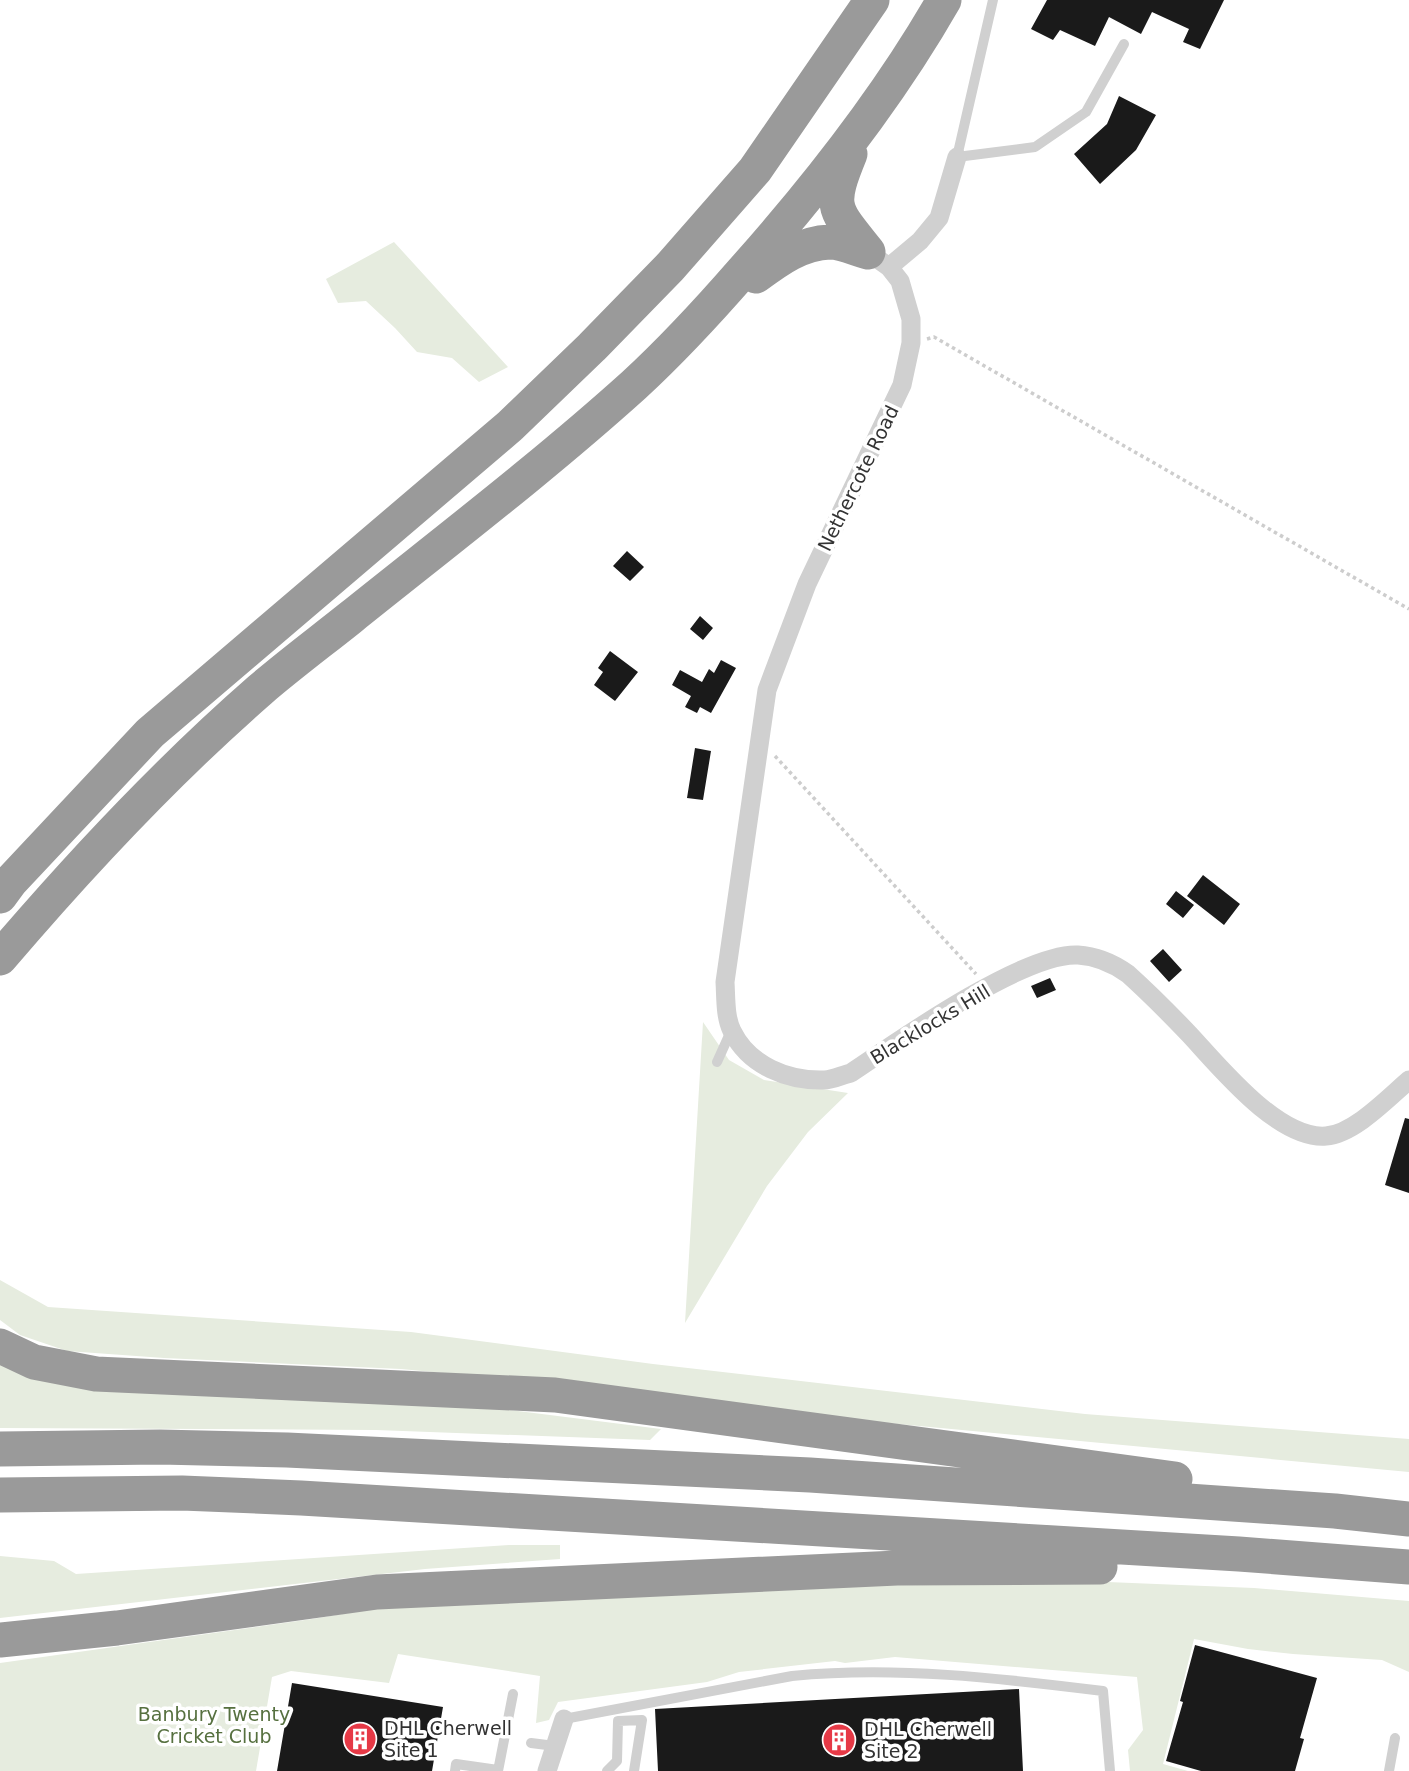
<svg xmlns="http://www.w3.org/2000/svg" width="1409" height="1771" viewBox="0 0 1409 1771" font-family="'DejaVu Sans',sans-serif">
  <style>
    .green { fill: #e6ecdf }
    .building { fill: #1a1a1a }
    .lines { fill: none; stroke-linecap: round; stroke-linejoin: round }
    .path { stroke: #cdcdcd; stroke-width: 3.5; stroke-dasharray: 3.5 3.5; stroke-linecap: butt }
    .lane { stroke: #d0d0d0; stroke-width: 10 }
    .street { stroke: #d0d0d0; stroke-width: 19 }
    .highway { stroke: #9a9a9a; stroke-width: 35 }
    .labels { text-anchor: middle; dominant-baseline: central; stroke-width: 7; stroke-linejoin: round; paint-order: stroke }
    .street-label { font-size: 19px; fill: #333; stroke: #fff }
    .park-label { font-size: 19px; fill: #56703f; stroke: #fff }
    .poi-label { font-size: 19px; fill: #333; stroke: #fff; text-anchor: start }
  </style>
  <rect width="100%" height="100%" fill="#fff"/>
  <!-- green -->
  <path class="green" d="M394,242L508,367L479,382L452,358L417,352L395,328L366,301L338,303L326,279Z
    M703,1022L729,1060L764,1080L848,1093L808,1132L767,1186L685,1323Z
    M0,1280L48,1307L411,1332L653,1364L1085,1414L1409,1439V1472L760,1411L570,1385L401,1369L164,1358L67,1351L20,1335L0,1320Z
    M0,1360L431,1400L661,1429L650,1440L376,1430L0,1428Z
    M509,1545H560V1559L425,1569L0,1618V1556L54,1561L76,1574Z
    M1012,1578L1254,1588L1409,1601V1672L1382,1660L1293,1654L1248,1649L1194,1639L1163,1764L1188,1771H1130L1128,1750L1143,1730L1137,1677L895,1657L845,1663L835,1661L739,1672L707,1682L558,1702L549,1720L536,1723L540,1676L398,1654L389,1683L291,1671L272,1677L256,1771H0V1663L312,1619L397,1605Z"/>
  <!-- building -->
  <path class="building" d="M1047,0H1224L1200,49L1183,42L1189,29L1152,12L1141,34L1109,17L1095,46L1060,30L1053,40L1031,29Z
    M1119,96L1156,115L1136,150L1100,184L1074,154L1107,124Z
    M627,551L644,567L630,581L613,566Z
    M700,616L713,628L703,640L690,629Z
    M610,651L638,672L615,701L594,685L603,672L598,668Z
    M721,660L736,668L711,713L700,707L697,713L685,707L691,696L672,685L680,670L702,682L709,669L714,673Z
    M695,748L711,751L703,800L687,798Z
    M1203,875L1240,904L1224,925L1187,896Z
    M1176,891L1194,905L1183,918L1166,904Z
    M1163,949L1182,970L1169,982L1150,961Z
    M1050,978L1056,990L1037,998L1031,986Z
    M1405,1118L1409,1119V1193L1385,1185Z
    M1195,1645L1317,1678L1300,1738L1304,1739L1295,1771H1201L1166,1761L1183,1702L1180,1701Z
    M292,1683L443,1707L432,1771H277Z
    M1019,1689L1023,1771H658L655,1709Z"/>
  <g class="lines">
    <!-- path -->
    <path class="path" d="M927,339L934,337L1409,609
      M775,756L976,974"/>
    <!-- lane -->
    <path class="lane" d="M993,0L957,157L1035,147L1086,112L1124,44
      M717,1062L731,1031
      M564,1719L792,1676C896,1666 999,1678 1103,1691L1110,1771
      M531,1743L555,1746
      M455,1771L456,1764L498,1770
      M498,1771L513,1694
      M607,1771L617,1761L618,1721L642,1720L634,1771
      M1389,1771L1395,1738"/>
    <!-- street -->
    <path class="street" d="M868,252L889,267L900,281L911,319V343L902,385L807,584L767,690L725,982C726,998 725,1017 732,1031C749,1066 788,1081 824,1080C833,1080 842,1075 851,1073C898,1041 1025,952 1078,955C1096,956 1114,964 1128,974C1149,993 1169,1013 1189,1034C1219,1066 1278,1140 1326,1136C1354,1134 1388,1098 1409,1080
      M889,267L920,241L939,218L957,157
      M547,1771L564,1719"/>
    <!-- highway -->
    <path class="highway" d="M850,154C828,208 833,208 868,252
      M756,276C779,259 801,243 830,242C842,242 856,249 868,252
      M0,896L11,881L150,733L510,426L592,347L670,267L755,170L872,0
      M0,958C81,863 166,772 260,690C289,665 320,642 350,618C446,541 543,467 634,385C672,350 708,311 742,272C817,188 888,98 944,0
      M0,1346L34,1362L96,1374L555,1395L1175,1479
      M0,1449L160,1447L287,1450L810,1475L1335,1511L1409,1519
      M0,1495L182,1493L301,1498L1239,1554L1409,1567
      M0,1640L117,1628L377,1592L897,1568L1100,1567"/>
  </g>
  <!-- icons -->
  <defs>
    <symbol id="building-disc" viewBox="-11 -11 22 22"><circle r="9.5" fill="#e63946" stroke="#fff"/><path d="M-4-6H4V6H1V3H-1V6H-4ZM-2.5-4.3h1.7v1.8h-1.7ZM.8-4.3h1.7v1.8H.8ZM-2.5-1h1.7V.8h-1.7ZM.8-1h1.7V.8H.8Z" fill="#fff"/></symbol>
  </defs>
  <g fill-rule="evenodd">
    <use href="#building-disc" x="341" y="1720" width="38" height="38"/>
    <use href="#building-disc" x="820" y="1721" width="38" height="38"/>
  </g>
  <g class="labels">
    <!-- street labels -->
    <g class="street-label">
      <text transform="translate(858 478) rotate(-64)">Nethercote Road</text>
      <text transform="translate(930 1024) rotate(-31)">Blacklocks Hill</text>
    </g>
    <!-- park labels -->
    <g class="park-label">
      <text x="214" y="1714">Banbury Twenty<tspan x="214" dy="22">Cricket Club</tspan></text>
    </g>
    <!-- poi labels -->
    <g class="poi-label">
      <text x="384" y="1728">DHL Cherwell<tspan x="384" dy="22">Site 1</tspan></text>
      <text x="864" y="1729">DHL Cherwell<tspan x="864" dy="22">Site 2</tspan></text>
    </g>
  </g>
</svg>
